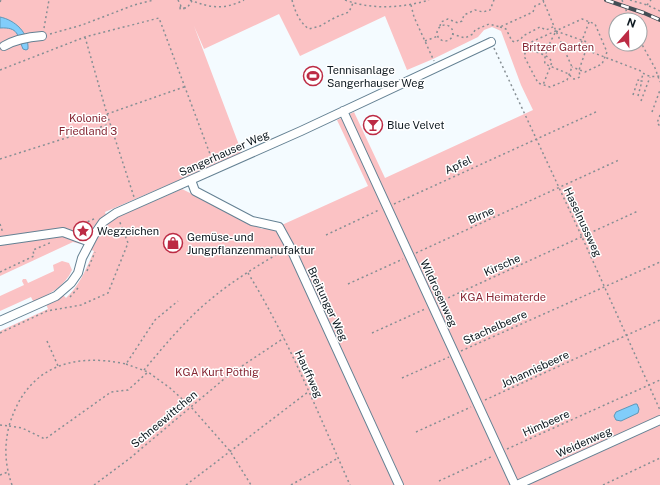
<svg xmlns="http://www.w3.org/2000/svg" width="660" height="485" viewBox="0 0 660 485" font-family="'Public Sans',sans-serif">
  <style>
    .green { fill: #fbc2c4; fill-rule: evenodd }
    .water { fill: #81cdfa; stroke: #5e97b8 }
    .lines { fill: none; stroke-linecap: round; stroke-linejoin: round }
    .minor-casing { stroke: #648193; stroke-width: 10 }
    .path { stroke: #868f94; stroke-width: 1.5; stroke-dasharray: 2 3; stroke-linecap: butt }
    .minor { stroke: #fff; stroke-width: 8 }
    .rail-casing { stroke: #434d54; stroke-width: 4 }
    .rail { stroke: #fff; stroke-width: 2.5; stroke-dasharray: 8; stroke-linecap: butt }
    .labels { text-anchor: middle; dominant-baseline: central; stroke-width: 3; stroke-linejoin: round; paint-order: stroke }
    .park-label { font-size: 11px; fill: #862734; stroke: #fff }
    .poi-label { font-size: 11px; fill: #0d181f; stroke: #fff; text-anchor: start }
    .street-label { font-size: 11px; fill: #0d181f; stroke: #fff }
  </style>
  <rect width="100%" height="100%" fill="#f4fbff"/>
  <!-- green -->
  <path class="green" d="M0,0H660V485H0V331L48,309L46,304L62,294L66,298C80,285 86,269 94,251L89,249L105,225L115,218L182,189L262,229L274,224H284L368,186L337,120L354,112L385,178L533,110L521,85L501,31L492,27L484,30L478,37L433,59L407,70L385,16L300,56L279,14L204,49L194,26L242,153L105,212L106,215L92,228L83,243L81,244L73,242L0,276ZM616,20H640V44H616Z
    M62,261L69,263L72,270C65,286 50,294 35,301H33L31,297L0,311V296L24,285L22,281L23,279H26L28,283L54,271L53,265Z"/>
  <!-- water -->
  <path class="water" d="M0,17C15,20 29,33 28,49L26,50L23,49C17,35 19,27 0,28Z
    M635,404H637L639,409L638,413L621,421L616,420L614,416L616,412Z"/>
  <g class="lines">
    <defs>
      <path id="minor" d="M4,46C16,39 28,37 42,36
        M343,111L515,485
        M191,180L195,191L252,221L279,227L290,247L399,485
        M0,241L63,232L90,242
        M0,321L56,296L71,283L78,273L82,258L94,235L103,222L116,213L301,131L491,42
        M517,485L660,420"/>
    </defs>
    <!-- minor casing -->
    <use href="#minor" class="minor-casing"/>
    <!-- path -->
    <path class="path" d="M178,0L181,6
      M190,0C210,8 224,10 244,0
      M292,0C295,11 299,22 309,29L320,26L336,17L349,12L353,3
      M345,0C372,10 402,8 429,0
      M543,0L556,31L572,67L567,80L550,87L538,83L524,56L529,43L582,19L595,24L607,52L602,64L585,72L572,67
      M622,0L630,20
      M630,0L647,5L660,11
      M0,2L1,0
      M411,5L414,17L434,61
      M647,5L651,0
      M180 8a2 2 0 1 1 4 0a2 2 0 1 1-4 0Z
      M184,8H187L192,1
      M589,22L580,46L581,48L641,71C646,77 653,77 660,76
      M437 33a8 8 0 1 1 16 0a8 8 0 1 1-16 0Z
      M440,26L441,22L448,19L458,23L462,21L464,15L475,10L483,12L490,10L494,0
      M500,27L506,29L512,41L515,42L521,39L523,36L540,27L546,30L555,26
      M44,28L49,0
      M556,31L587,42L588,44L579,70L580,77L574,79L572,78L569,74L545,64C543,54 552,39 556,31Z
      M50,34L82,25L134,5L154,0
      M452,34L465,38L473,34L475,30L489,24L500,27L533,12L535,6L544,2
      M85,37L107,114L134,197
      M425,41L438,36
      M640,41L655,68L660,82
      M494,48L582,237L660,410
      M527,49C535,52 548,54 552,62L543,85
      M0,70L85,37L159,18L213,162
      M633,95L638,80L641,81
      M638,96L642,81H641L643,74
      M641,101L650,77
      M652,112L660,90
      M107,114L184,87
      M660,115L657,123L660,126
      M0,159L110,124
      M394,204L598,111
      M0,224L3,233
      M74,228L96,218
      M326,235L379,210
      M416,253L619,160
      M87,271L95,252
      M0,272L34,256L33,250L52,242
      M248,273C289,340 318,413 350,485
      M348,284L403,259
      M70,297L78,288
      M439,302L638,211
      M0,333L47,311L81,305L108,293L128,243L119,220
      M372,333L425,309
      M47,341L58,366
      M461,351L660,262
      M126,364L148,372L170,388L191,407L230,451L251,485
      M144,370C159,352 174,334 191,317C217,291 251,269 283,251
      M402,378L449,357
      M485,400L660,320
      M0,425L9,426C26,368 70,352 126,364L155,320L178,301
      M416,432L471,407
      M507,449L660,380
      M0,475L8,472
      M439,481L493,456
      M12,485C5,465 4,447 9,426L22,428L45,439L111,392L128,390L148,372
      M94,485L129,459L230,374L284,338
      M186,485L308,392
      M291,485L338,458
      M603,485L660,458"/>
    <!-- minor -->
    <use href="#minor" class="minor"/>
    <defs>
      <path id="rail" d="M606,0L644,13L660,20"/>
    </defs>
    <!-- rail casing -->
    <use href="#rail" class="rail-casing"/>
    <!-- rail -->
    <use href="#rail" class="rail"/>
  </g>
  <!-- icons -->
  <defs>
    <symbol id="stadium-ring" viewBox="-11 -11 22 22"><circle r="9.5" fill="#fff" stroke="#bc2b44" stroke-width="1.5"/><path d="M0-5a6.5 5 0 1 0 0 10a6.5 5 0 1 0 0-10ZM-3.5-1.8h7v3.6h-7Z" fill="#bc2b44"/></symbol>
    <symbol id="bar-ring" viewBox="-11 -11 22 22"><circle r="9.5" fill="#fff" stroke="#bc2b44" stroke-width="1.5"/><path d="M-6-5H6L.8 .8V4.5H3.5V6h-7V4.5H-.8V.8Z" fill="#bc2b44"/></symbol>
    <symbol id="sight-ring" viewBox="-11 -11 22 22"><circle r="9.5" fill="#fff" stroke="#bc2b44" stroke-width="1.5"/><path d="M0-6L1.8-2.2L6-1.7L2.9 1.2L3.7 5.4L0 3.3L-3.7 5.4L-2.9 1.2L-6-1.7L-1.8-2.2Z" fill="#bc2b44"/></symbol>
    <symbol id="shop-ring" viewBox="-11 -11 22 22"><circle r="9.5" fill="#fff" stroke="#bc2b44" stroke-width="1.5"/><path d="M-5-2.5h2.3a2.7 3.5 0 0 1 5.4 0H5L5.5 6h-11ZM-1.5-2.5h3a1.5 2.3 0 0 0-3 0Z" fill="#bc2b44"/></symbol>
  </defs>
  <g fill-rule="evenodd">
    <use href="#stadium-ring" x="302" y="65" width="22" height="22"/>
    <use href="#bar-ring" x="362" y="114" width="22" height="22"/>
    <use href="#sight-ring" x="72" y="220" width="22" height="22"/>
    <use href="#shop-ring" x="162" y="232" width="22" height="22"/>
  </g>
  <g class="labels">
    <!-- park labels -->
    <g class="park-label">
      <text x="558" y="47">Britzer Garten</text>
      <text x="88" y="118">Kolonie<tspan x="88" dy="13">Friedland 3</tspan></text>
      <text x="503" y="297">KGA Heimaterde</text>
      <text x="217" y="372">KGA Kurt Pöthig</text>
    </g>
    <!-- poi labels -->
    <g class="poi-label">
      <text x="327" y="70">Tennisanlage<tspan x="327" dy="13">Sangerhauser Weg</tspan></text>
      <text x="387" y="125">Blue Velvet</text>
      <text x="97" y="231">Wegzeichen</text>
      <text x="187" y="237">Gemüse- und<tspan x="187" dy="13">Jungpflanzenmanufaktur</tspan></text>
    </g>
    <!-- street labels -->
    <g class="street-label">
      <text transform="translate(224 153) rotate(-24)">Sangerhauser Weg</text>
      <text transform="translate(458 165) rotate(-25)">Apfel</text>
      <text transform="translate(481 215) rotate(-24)">Birne</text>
      <text transform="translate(583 222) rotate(65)">Haselnussweg</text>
      <text transform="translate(502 265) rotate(-24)">Kirsche</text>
      <text transform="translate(439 293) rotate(65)">Wildrosenweg</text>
      <text transform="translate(328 304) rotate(65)">Breitunger Weg</text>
      <text transform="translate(495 327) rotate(-24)">Stachelbeere</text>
      <text transform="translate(535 369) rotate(-25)">Johannisbeere</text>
      <text transform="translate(309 374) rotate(65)">Hauffweg</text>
      <text transform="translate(164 419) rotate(-40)">Schneewittchen</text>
      <text transform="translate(546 423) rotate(-24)">Himbeere</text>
      <text transform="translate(584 442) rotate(-24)">Weidenweg</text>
    </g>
  </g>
  <!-- north arrow -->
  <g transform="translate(628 32) rotate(20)"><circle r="19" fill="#ffffff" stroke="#9ea3a5"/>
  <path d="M0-3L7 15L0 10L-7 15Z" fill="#bc2b44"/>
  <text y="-6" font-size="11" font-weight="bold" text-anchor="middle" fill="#0d181f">N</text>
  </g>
</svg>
